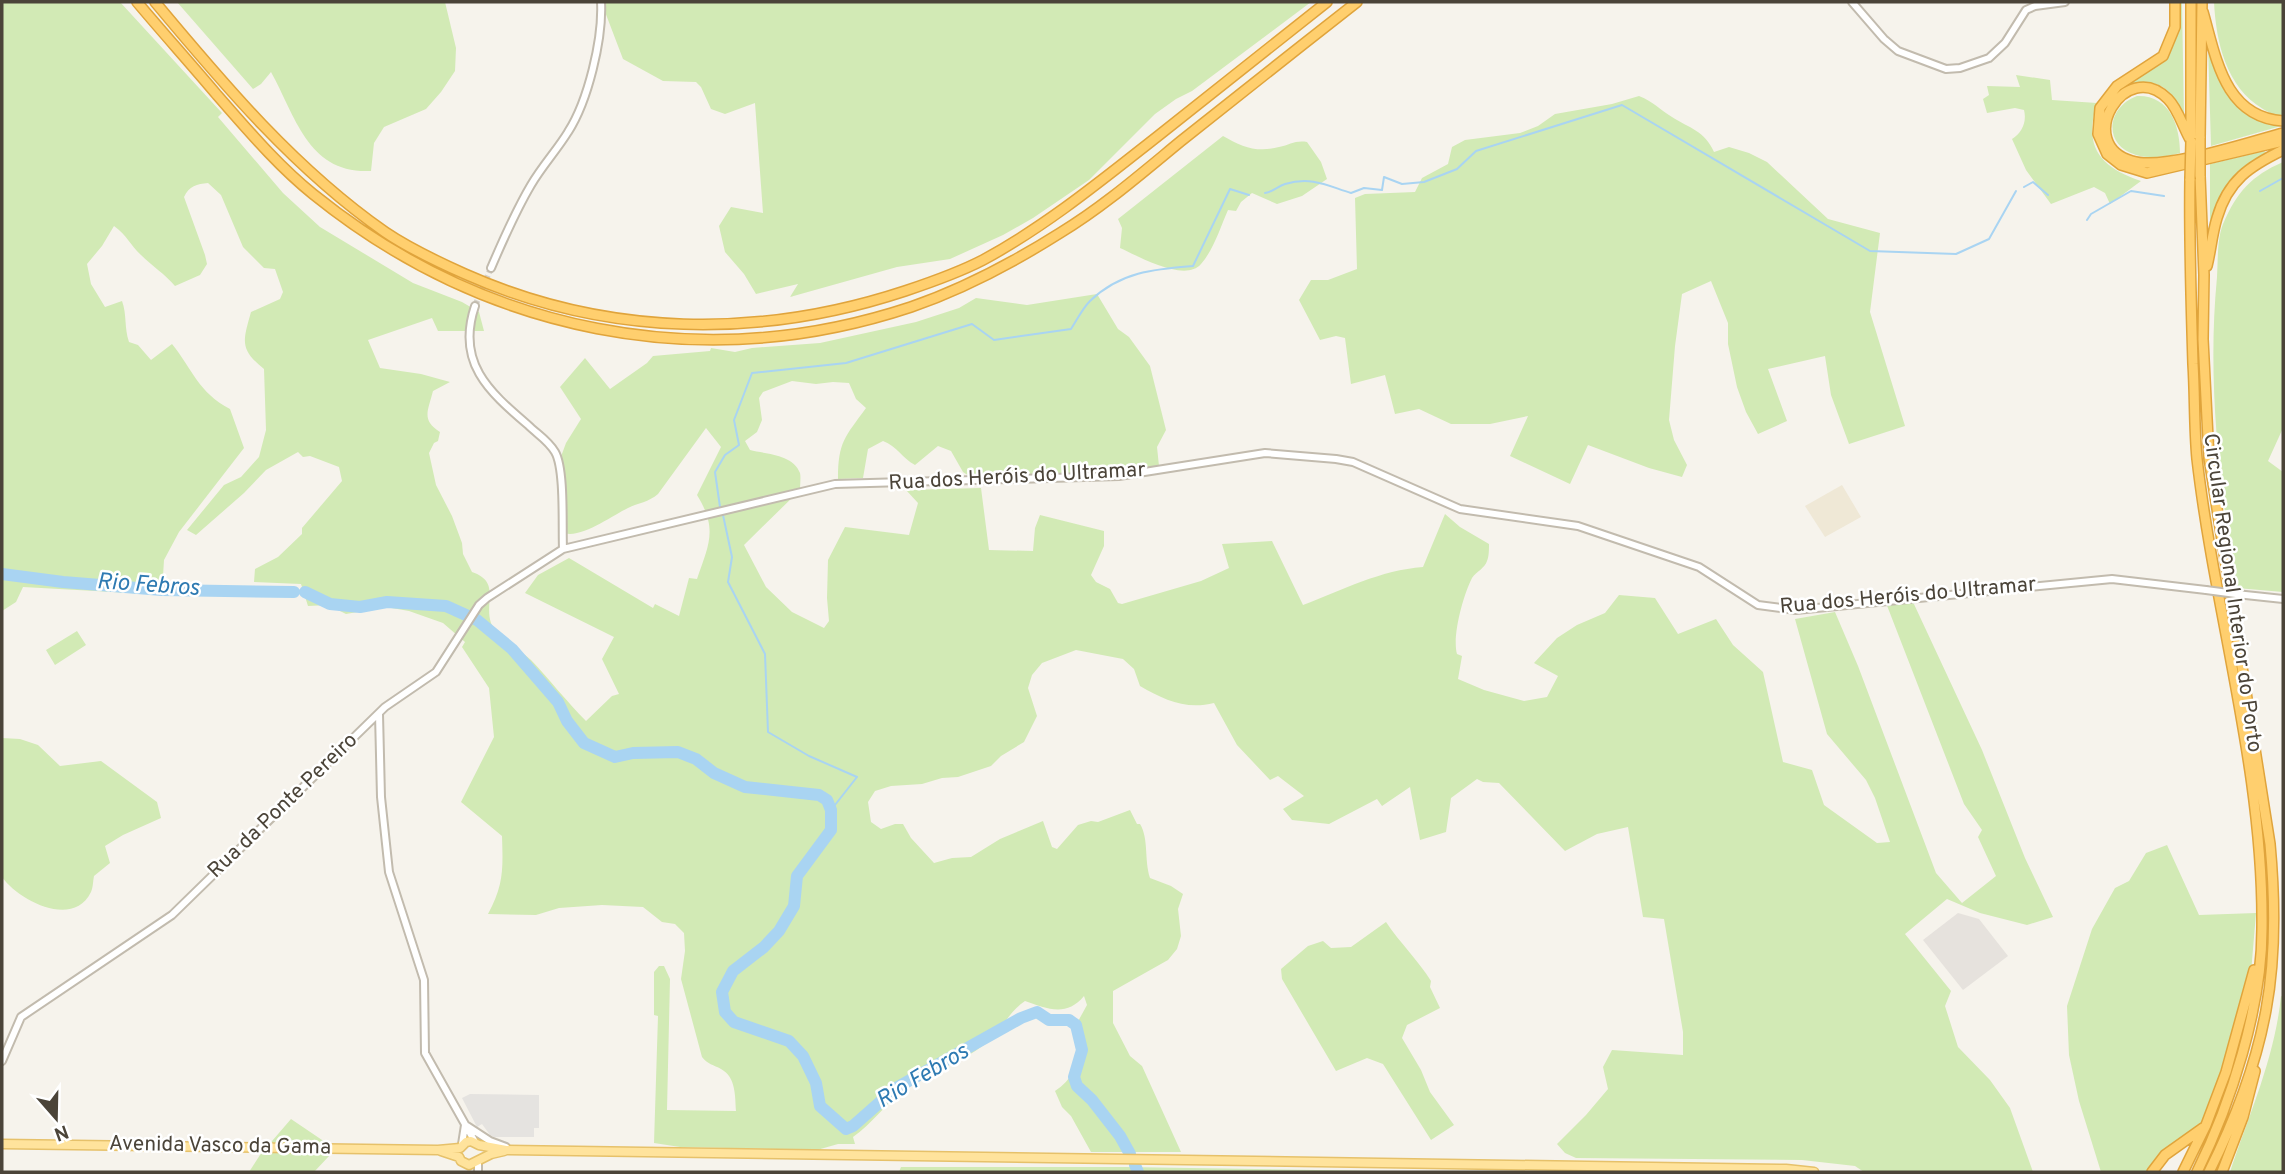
<svg xmlns="http://www.w3.org/2000/svg" width="2285" height="1174" viewBox="0 0 2285 1174" font-family="Overpass,sans-serif">
  <style>
    .industrial { fill: #e6e2dd }
    .education { fill: #efe8d6 }
    .green { fill: #d2eab5 }
    .parking { fill: #e5e3e0 }
    .lines { fill: none; stroke-linecap: round; stroke-linejoin: round }
    .stream { stroke: #a9d4f2; stroke-width: 2 }
    .river { stroke: #a9d4f2; stroke-width: 12 }
    .minor-tunnel { stroke: #d4d0c8; stroke-width: 6; stroke-dasharray: 6 3; stroke-linecap: butt }
    .minor-casing { stroke: #c2bbae; stroke-width: 10 }
    .major-casing { stroke: #e6c16a; stroke-width: 11 }
    .highway-casing { stroke: #e0a43c; stroke-width: 12 }
    .minor { stroke: #fff; stroke-width: 6 }
    .major { stroke: #ffe39c; stroke-width: 8 }
    .highway { stroke: #ffcf6e; stroke-width: 9 }
    .minor-bridge-casing { stroke: #c2bbae; stroke-width: 10; stroke-linecap: butt }
    .highway-bridge-casing { stroke: #e0a43c; stroke-width: 12; stroke-linecap: butt }
    .minor-bridge { stroke: #fff; stroke-width: 6 }
    .highway-bridge { stroke: #ffcf6e; stroke-width: 9 }
    .labels { text-anchor: middle; dominant-baseline: central; stroke-width: 5; stroke-linejoin: round; paint-order: stroke }
    .street-label { font-size: 21px; fill: #4b4439; stroke: #fff }
    .water-label { font-size: 23px; font-style: italic; fill: #2e7ab2; stroke: #fff }
  </style>
  <rect width="100%" height="100%" fill="#f6f3ec"/>
  <!-- industrial -->
  <path class="industrial" d="M1958,913L1979,919L2008,956L1963,990L1923,940Z"/>
  <!-- education -->
  <path class="education" d="M1842,485L1861,517L1825,537L1805,506Z"/>
  <!-- green -->
  <path class="green" d="M2,2H120L222,113L218,117L283,193L320,227L413,283L462,302L479,312L484,331H438L432,318L368,340L380,368L421,374L450,382L433,391C428,411 421,420 440,432L438,441L434,443L429,453L436,485L452,516L462,543L463,554L472,572C501,582 484,602 491,623C498,641 518,648 531,660C550,680 567,702 586,721L612,696L619,694L602,659L614,637L525,593L538,575L569,558L653,608L655,604L679,616L689,578L697,579C709,544 718,529 697,495L721,447L706,428L658,494C649,502 638,503 628,508C611,516 579,541 561,532L556,470L566,443L581,419L560,387L585,358L610,389L647,363L653,356L710,351L711,348L735,352L752,348L820,343L916,322L959,308L976,298L1027,305L1097,294L1118,329L1129,337L1150,366L1166,430L1157,447L1159,466L1092,473L989,479L972,478L963,472L951,451L938,446L915,465C902,458 897,446 883,441L868,449L863,478L838,479C838,442 845,437 866,408L856,399L849,383L833,382L816,384L792,381L763,392L759,398L762,420L757,432L745,441L750,450C765,454 793,454 800,473C801,477 800,485 800,490L744,545L766,587L792,612L824,628L829,621L827,598L828,560L845,527L909,535L918,503L906,490L981,488L989,550L1033,551L1035,528L1040,515L1104,531V546L1091,575L1096,582L1110,589L1118,603L1122,604L1201,581L1229,568L1222,544L1272,541L1303,605C1342,590 1381,570 1423,567L1445,514L1460,527L1489,544C1489,549 1489,557 1487,561C1485,568 1476,572 1472,578C1463,596 1452,636 1457,654L1462,656L1458,679L1484,690L1524,701L1547,697L1558,676L1534,663L1557,638L1577,625L1605,613L1619,595L1655,598L1678,634L1716,619L1733,645L1763,672L1783,762L1812,770L1824,805L1877,843L1890,842L1875,798L1866,780L1827,734L1795,619L1835,612L1858,666L1936,873L1962,903L1996,876L1978,837L1982,830L1964,804L1886,603L1913,602L1982,750L2025,858L2053,917L2027,925L1980,913L1947,899L1905,934L1951,991L1945,1006L1958,1047L1990,1080L2010,1108L2033,1172H1864L1855,1166L1802,1160L1576,1158L1565,1153L1557,1144L1586,1115L1608,1089L1603,1067L1612,1050L1683,1055V1032L1664,919L1643,917L1628,827L1597,834L1565,851L1499,783L1483,782L1477,779L1451,798L1446,832L1420,840L1410,787L1382,806L1377,799L1329,824L1292,820L1283,809L1304,796L1278,776L1270,780L1237,745L1214,703C1186,710 1164,700 1140,686L1134,669L1123,659L1076,650L1042,663L1032,675L1028,688L1037,716L1024,742L1001,756L991,766L958,777L942,778L922,784L891,786L875,791L868,802L871,822L881,829L895,824H903L911,838L934,863L952,858L971,857L1000,839L1043,821L1052,847L1057,849L1078,825L1091,821L1098,822L1130,810L1137,824H1140C1149,839 1144,859 1150,878L1171,886L1183,894L1178,909L1181,936L1177,949L1168,960L1113,991V1023L1130,1056L1142,1066L1181,1152H1091L1071,1116L1062,1107L1055,1091C1078,1076 1085,1051 1076,1025L1087,1005L1084,996C1067,1017 1047,1009 1025,1001C1008,1012 1001,1032 985,1044C961,1063 930,1072 905,1089C886,1103 872,1124 853,1137L855,1144H838L817,1150L680,1147L654,1143L658,1016L654,1015V972L659,966H664L670,979L667,1110L736,1111C735,1096 736,1077 721,1069C714,1065 707,1064 702,1057L681,979L685,951L684,933L675,924L662,922L643,907L602,905L559,908L536,915L488,914C504,885 503,868 502,836L461,802L494,737L489,688L462,647L465,642L443,623L409,611L386,607L346,614L328,605L308,606L301,584L254,582L255,569L278,557L302,534V528L342,481L339,467L310,456L303,457L298,452L266,470L244,493L196,535L187,530L224,485L241,477L259,457L266,430L264,369C239,349 243,341 251,312L280,299L283,292L275,269L264,268L243,247L221,195L208,183C197,184 189,186 184,197L205,255L207,264L200,275L175,286C165,274 152,266 141,255C130,245 127,235 114,226L102,246L87,264L91,284L105,307L122,301C127,314 124,328 129,342L138,345L151,360L172,344C193,370 198,392 230,409L244,448L179,532L164,560L163,576L149,594L23,587L16,602L2,611Z
    M177,2H445L456,48L455,71L441,92L426,109L384,127L374,143L371,171C308,174 296,117 271,72L261,84L253,89Z
    M590,2H1311L1192,91L1176,99L1155,114L1089,180L1033,218L1003,235L950,259L897,267L790,297L798,284L756,294L744,274L725,252L719,226L731,207L763,213L755,103L725,114L711,109L701,87L696,82L663,81L623,59L602,4Z
    M2179,2H2182L2184,118C2169,83 2155,75 2118,91C2166,60 2174,62 2179,2Z
    M2214,2H2283V116C2275,116 2270,113 2263,109C2226,87 2216,42 2214,2Z
    M2208,45C2220,89 2233,115 2281,126L2211,146Z
    M2016,75L2050,80L2052,100L2097,103C2083,147 2100,167 2141,181L2110,204L2105,193L2094,187L2051,204L2026,170L2012,139C2022,133 2027,122 2024,110L2015,108L1987,113L1983,99L1989,95L1987,86L2020,87Z
    M1639,96C1654,102 1659,109 1672,117C1689,128 1705,131 1714,152L1729,147L1749,153L1767,162L1828,219L1880,233L1870,312L1905,426L1849,444L1831,395L1825,356L1768,369L1787,421L1758,434L1746,412L1737,387L1728,344V323L1711,281L1682,294L1675,346L1669,420L1674,440L1687,465L1682,477L1649,468L1588,445L1570,484L1510,456L1528,416L1490,424H1451L1419,409L1395,414L1385,375L1351,384L1345,338L1336,336L1320,340L1299,300L1311,280H1328L1357,269L1355,198L1365,194L1415,192L1422,178L1448,164L1452,147L1465,140L1520,133L1538,126L1555,114L1612,104Z
    M2137,96C2170,95 2180,126 2180,153C2166,157 2150,159 2136,155C2102,145 2107,107 2137,96Z
    M1223,136C1242,147 1257,153 1279,147C1290,145 1295,140 1307,142L1321,162L1327,179L1302,196L1277,204L1252,193L1241,202L1236,211L1228,210C1220,228 1214,249 1201,264C1185,283 1138,256 1120,248L1122,228L1118,219Z
    M2264,151L2266,153C2228,176 2219,196 2210,239V164Z
    M2283,162V428L2268,461L2283,472V592L2237,588C2219,485 2207,381 2217,277C2218,261 2217,239 2223,224C2237,192 2251,176 2283,162Z
    M77,631L86,645L55,665L46,650Z
    M2,738L20,739L38,745L60,766L101,761L157,802L161,818L123,835L105,846L110,863L94,876C93,881 93,888 91,892C73,929 18,900 2,877Z
    M2167,845L2199,915L2256,913L2251,973L2238,1030L2203,1127L2162,1152L2147,1172H2101L2079,1101L2069,1055L2067,1006L2092,929L2115,888L2129,881L2146,853Z
    M1386,922C1400,943 1418,960 1431,981L1430,987L1440,1008L1407,1025L1402,1038L1421,1070L1430,1092L1454,1125L1431,1140L1383,1064L1367,1058L1336,1071L1282,979L1281,969L1308,946L1323,941L1331,948L1351,947Z
    M2281,996L2283,997V1172H2230C2249,1115 2275,1057 2281,996Z
    M291,1119L325,1142L330,1155L314,1172H249L260,1155Z
    M901,1167H1125L1441,1172H899Z"/>
  <!-- parking -->
  <path class="parking" d="M470,1094L539,1095V1128H534V1137H494L490,1135L482,1124L477,1127L462,1098Z"/>
  <g class="lines">
    <!-- stream -->
    <path class="stream" d="M2024,187L2033,182L2048,195
      M2260,191L2283,178
      M1265,193C1273,192 1278,186 1285,184C1312,176 1328,186 1351,193L1364,188L1382,190L1384,177L1402,184L1424,182L1457,169L1476,151L1622,105L1870,251L1956,254L1989,239L2016,191
      M2087,220L2091,214L2131,191L2164,196
      M720,507L715,472L725,455L739,445L734,420L752,373L846,363L972,324L994,340L1071,329C1077,320 1082,309 1090,301C1120,272 1154,269 1193,266L1230,189L1249,195
      M723,515L732,557L728,582L765,654L768,732L809,756L857,777L831,810"/>
    <!-- river -->
    <path class="river" d="M2,574L63,582L162,590L294,592
      M305,592L330,604L360,607L387,602L446,606L477,620L512,649L558,702L567,721L584,743L615,757L633,753L678,752L696,759L714,773L745,787L819,795L827,800L831,810V830L797,876L794,906L779,931L764,947L733,971L722,992L725,1012L734,1022L789,1041L803,1056L816,1083L820,1106L846,1129L853,1126L896,1088L1021,1018L1037,1012L1049,1020H1069L1076,1025L1082,1050L1074,1077L1077,1086L1092,1100L1120,1136L1130,1154
      M1135,1165L1138,1172"/>
    <!-- minor-tunnel -->
    <path class="minor-tunnel" d="M475,306L491,268"/>
    <defs>
      <path id="minor" d="M1852,2L1884,39L1898,51L1946,69L1960,68L1989,58L2005,43L2026,10L2035,6L2065,2
        M491,268C503,240 515,212 531,185C542,166 557,150 568,132C588,101 603,39 601,2
        M475,306C456,362 488,391 528,425C537,434 548,440 555,452C565,469 562,526 563,549
        M2236,594L2283,599
        M379,714L381,797L389,872L424,980L425,1053L475,1142
        M2,1061L21,1017L172,915L385,707L436,672L479,605L487,598L563,549L835,484L1119,476L1265,453L1336,459L1353,462L1460,509L1578,526L1699,567L1758,605L1796,610L2112,579L2206,590
        M467,1126L490,1141L506,1147
        M462,1144L465,1125
        M478,1162V1172"/>
      <path id="major" d="M2,1144L438,1150L460,1148L466,1142L471,1141L479,1145L506,1150L1786,1169L1814,1172
        M441,1151L459,1157L461,1161L469,1165L491,1154L504,1151"/>
      <path id="highway" d="M137,2C163,33 191,64 217,95C247,129 277,165 313,194C484,332 700,377 911,307C963,289 1014,262 1060,233C1103,207 1142,173 1181,141C1239,95 1298,48 1357,2
        M155,2C225,86 295,169 385,232C410,249 438,262 465,274C606,337 760,339 905,291C932,282 958,273 983,260C1046,226 1102,180 1158,136C1215,91 1271,46 1327,2
        M2175,2V27L2163,56L2117,86L2100,108L2098,134L2107,154L2121,165L2147,173L2283,141
        M2203,12C2216,57 2224,117 2283,121
        M2200,138L2202,2
        M2191,140V2
        M2191,141C2183,128 2179,110 2168,99C2125,56 2073,144 2132,161C2162,171 2250,142 2283,133
        M2200,176L2204,275L2203,339L2209,458L2270,844C2275,898 2276,956 2266,1010C2256,1065 2234,1122 2209,1172
        M2190,179C2189,240 2191,302 2193,364C2195,395 2194,427 2197,459C2215,615 2264,771 2262,929C2262,1007 2231,1103 2197,1172
        M2207,266C2211,250 2212,234 2217,218C2228,180 2250,166 2283,150
        M2152,1172L2165,1155L2203,1128
        M2183,1172L2206,1125L2226,1072L2254,970
        M2222,1172L2243,1117L2255,1071"/>
    </defs>
    <!-- minor casing -->
    <use href="#minor" class="minor-casing"/>
    <!-- major casing -->
    <use href="#major" class="major-casing"/>
    <!-- highway casing -->
    <use href="#highway" class="highway-casing"/>
    <!-- minor -->
    <use href="#minor" class="minor"/>
    <!-- major -->
    <use href="#major" class="major"/>
    <!-- highway -->
    <use href="#highway" class="highway"/>
    <defs>
      <path id="minor-bridge" d="M2206,590L2236,594"/>
      <path id="highway-bridge" d="M2200,138V176
        M2190,179L2191,141"/>
    </defs>
    <!-- minor-bridge casing -->
    <use href="#minor-bridge" class="minor-bridge-casing"/>
    <!-- highway-bridge casing -->
    <use href="#highway-bridge" class="highway-bridge-casing"/>
    <!-- minor-bridge -->
    <use href="#minor-bridge" class="minor-bridge"/>
    <!-- highway-bridge -->
    <use href="#highway-bridge" class="highway-bridge"/>
  </g>
  <g class="labels">
    <!-- street labels -->
    <g class="street-label">
      <text transform="translate(1017 477) rotate(-3)">Rua dos Heróis do Ultramar</text>
      <text transform="translate(2232 593) rotate(82)">Circular Regional Interior do Porto</text>
      <text transform="translate(1908 596) rotate(-5)">Rua dos Heróis do Ultramar</text>
      <text transform="translate(283 806) rotate(-44)">Rua da Ponte Pereiro</text>
      <text transform="translate(220 1146) rotate(1)">Avenida Vasco da Gama</text>
    </g>
    <!-- water labels -->
    <g class="water-label">
      <text transform="translate(148 586) rotate(4)">Rio Febros</text>
      <text transform="translate(923 1077) rotate(-31)">Rio Febros</text>
    </g>
  </g>
  <!-- border -->
  <rect width="2285" height="1174" fill="none" stroke="#4b4439" stroke-width="7"/>
  <!-- north arrow -->
  <g transform="translate(56 1118) rotate(160)" stroke="#ffffff" stroke-width="5" paint-order="stroke">
  <path d="M0-5L12 26L0 18L-12 26Z" fill="#4b4439"/>
  <text y="-10" font-size="19" font-weight="bold" text-anchor="middle" fill="#4b4439">N</text>
  </g>
</svg>
